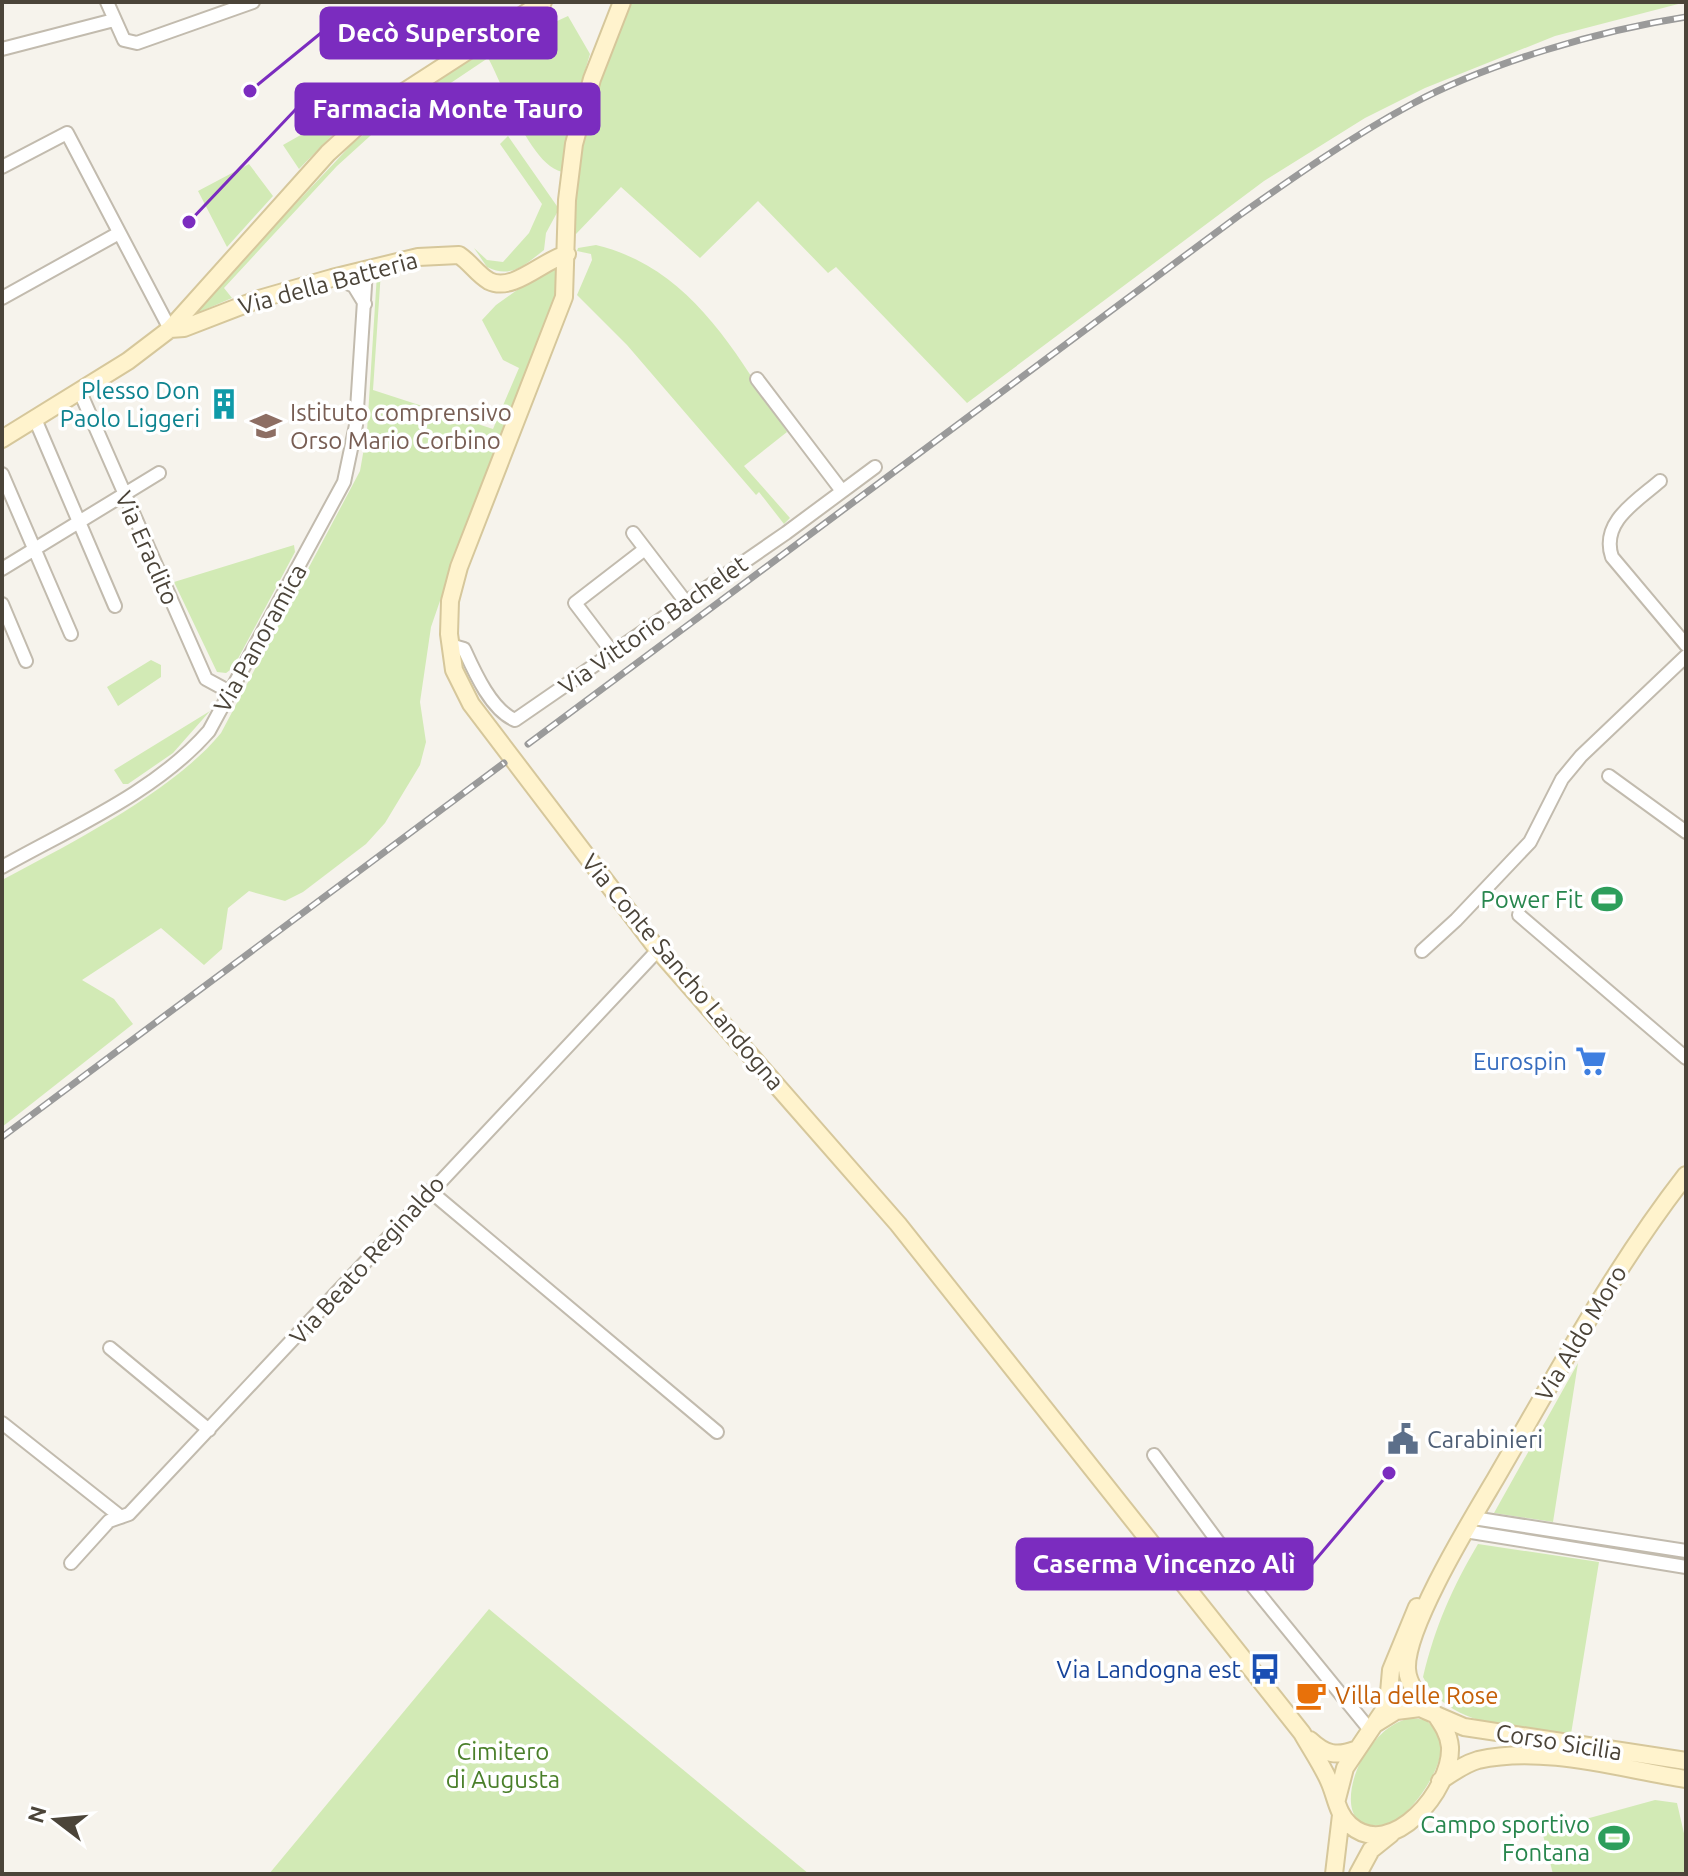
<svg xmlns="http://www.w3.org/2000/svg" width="1688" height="1876" viewBox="0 0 1688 1876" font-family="Ubuntu,sans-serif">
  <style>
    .green { fill: #d2eab5 }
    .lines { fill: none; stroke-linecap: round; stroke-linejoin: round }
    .minor-casing { stroke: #c2bbae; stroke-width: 16 }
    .secondary-casing { stroke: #d6c79b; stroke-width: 20 }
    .minor { stroke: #fff; stroke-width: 12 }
    .secondary { stroke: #fff3cd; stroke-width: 16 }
    .rail-casing { stroke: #9a9a9a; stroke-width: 7 }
    .rail { stroke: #fff; stroke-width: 4; stroke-dasharray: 12; stroke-linecap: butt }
    .labels { text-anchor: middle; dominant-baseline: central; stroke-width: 7; stroke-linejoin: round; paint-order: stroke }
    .street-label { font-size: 24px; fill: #4b4439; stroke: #fff }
    .culture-label { font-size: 24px; fill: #0d838f; stroke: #fff; text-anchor: end }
    .education-label { font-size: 24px; fill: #785e54; stroke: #fff; text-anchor: start }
    .leisure-label { font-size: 24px; fill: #27864d; stroke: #fff; text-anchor: end }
    .shop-label { font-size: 24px; fill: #366cbe; stroke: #fff; text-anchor: end }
    .service-label { font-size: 24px; fill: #4e5e75; stroke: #fff; text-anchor: start }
    .transit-label { font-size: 24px; fill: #164399; stroke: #fff; text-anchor: end }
    .food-label { font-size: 24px; fill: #c56008; stroke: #fff; text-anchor: start }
    .park-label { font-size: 24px; fill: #4a7f2a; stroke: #fff }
    .leader { fill: none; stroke: #7b2cbf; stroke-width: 3 }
    .callout-dot { fill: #7b2cbf; stroke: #fff; stroke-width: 3 }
    .callout { fill: #7b2cbf; stroke: #7b2cbf; stroke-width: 3 }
    .callout-label { font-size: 26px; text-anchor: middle; font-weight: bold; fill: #fff }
  </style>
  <rect width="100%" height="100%" fill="#f6f3ec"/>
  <!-- green -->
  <path class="green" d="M628,2H1686L1555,36L1425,88L1365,118L1264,181L967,403L836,267L828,273L758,201L700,258L621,187L576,234C561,168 604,64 628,2Z
    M568,16L590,54L567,131L562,172C528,163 504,86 488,58L394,121L391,117L337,166L224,288L232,298L190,316L353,143L411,97L524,25L531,33Z
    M382,89L384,92L349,118L299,169L283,145Z
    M508,136L559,209L546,233L544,250C525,265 511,279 487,267L474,248L487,260L503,262L529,233L542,204L500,144Z
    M249,164L273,196L227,247L198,191Z
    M596,245C692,268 737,355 787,432L744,466L790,518L784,524L759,492L756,495L627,345L577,295L592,260L591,254L577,251L578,248Z
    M551,266L556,268L558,280L550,316L462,537L431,627L420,702L426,742L420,765L385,823L366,844L303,892L285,901L249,891L228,908L222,949L204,965L161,928L82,980L114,999L133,1024L2,1127V880C68,845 174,791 221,733L360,471L367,431L377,274L381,271L373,390L493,429L519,368L503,360L482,320L496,305Z
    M294,545L295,552L233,668L226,673L217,672L174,582Z
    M151,660L161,665V677L118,706L107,687Z
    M210,711L173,753L128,784H123L114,770Z
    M1578,1363L1553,1522L1494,1513Z
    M1478,1544L1599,1562L1571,1734C1519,1726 1450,1730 1423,1677C1435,1627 1452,1588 1478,1544Z
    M489,1609L809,1874H269Z
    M1411,1718L1426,1720C1433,1727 1440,1735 1441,1746C1443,1769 1409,1819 1387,1824C1341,1836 1347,1787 1361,1761C1373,1741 1387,1723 1411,1718Z
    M1655,1800L1677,1803L1686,1842V1874H1553L1542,1831Z"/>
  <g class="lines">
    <defs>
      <path id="minor" d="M107,2L124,40L137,43L253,2
        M2,49L114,20
        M2,167L67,133L170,329
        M335,278L354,286L365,304
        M2,298L119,233
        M757,379L842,491
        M80,392L206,679L230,692
        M35,419L115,606
        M2,474L71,634
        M1660,481C1637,501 1600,522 1612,557L1686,645
        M633,533L685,601
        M2,569L159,473
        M2,604L26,661
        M450,645L464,649C474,671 491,710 515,720L786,533L875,467
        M613,653L575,603L645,549
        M1609,776L1686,832
        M2,867C71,828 156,792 209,731L344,482L356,425L366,270
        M1519,915L1686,1058
        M1422,951L1456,920L1530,842L1562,779L1581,756L1686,656
        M430,1191L717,1432
        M110,1348L209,1430
        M2,1423L121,1517
        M1154,1455L1233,1562L1370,1730
        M1473,1518L1686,1551
        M1465,1531L1686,1567
        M71,1563L109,1521L129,1514L658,950"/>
      <path id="secondary" d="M622,2L592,79L574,144L567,200L564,297L459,567L450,601L449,634L454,670L471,704L658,950L898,1224L1302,1733C1311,1749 1322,1765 1329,1781C1336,1796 1337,1814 1350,1825C1392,1862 1452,1789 1450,1747C1449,1734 1442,1724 1435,1714
        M170,329L184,328L259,299L332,278L418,257L459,255C470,262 477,274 489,281C513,293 543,260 567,254
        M2,439L128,361L170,329L328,153L373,112L543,2
        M1430,1711C1420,1699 1408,1685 1407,1669C1405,1627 1473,1517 1496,1478C1556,1375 1613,1269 1686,1175
        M1375,1724L1396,1711L1420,1708L1464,1727L1686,1761
        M1310,1740C1325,1754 1336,1757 1355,1750
        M1440,1781C1452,1773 1464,1764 1478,1760C1543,1745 1621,1769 1686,1779
        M1337,1799L1345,1768L1388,1704L1391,1670L1417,1607
        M1334,1874L1341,1815
        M1358,1874L1371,1850L1391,1834"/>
    </defs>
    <!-- minor casing -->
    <use href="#minor" class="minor-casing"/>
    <!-- secondary casing -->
    <use href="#secondary" class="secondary-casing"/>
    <!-- minor -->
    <use href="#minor" class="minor"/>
    <!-- secondary -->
    <use href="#secondary" class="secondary"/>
    <defs>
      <path id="rail" d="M528,744L1237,217C1294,177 1351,137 1412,104C1488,63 1601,30 1686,17
        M2,1137L504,763"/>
    </defs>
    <!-- rail casing -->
    <use href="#rail" class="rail-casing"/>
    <!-- rail -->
    <use href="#rail" class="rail"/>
  </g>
  <!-- icons -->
  <defs>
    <symbol id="building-bare" viewBox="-9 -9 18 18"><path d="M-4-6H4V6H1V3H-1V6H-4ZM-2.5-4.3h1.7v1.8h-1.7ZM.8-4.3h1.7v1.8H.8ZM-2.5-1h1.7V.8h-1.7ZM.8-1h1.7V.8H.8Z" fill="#0f9aa8" stroke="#fff" stroke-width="2.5" paint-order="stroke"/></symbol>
    <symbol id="school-bare" viewBox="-9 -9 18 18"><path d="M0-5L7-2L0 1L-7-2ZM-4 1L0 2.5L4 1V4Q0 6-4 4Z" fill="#8d6e63" stroke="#fff" stroke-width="2.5" paint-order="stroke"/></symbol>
    <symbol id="stadium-bare" viewBox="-9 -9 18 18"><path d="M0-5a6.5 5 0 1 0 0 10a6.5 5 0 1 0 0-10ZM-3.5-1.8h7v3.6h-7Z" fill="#2e9e5b" stroke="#fff" stroke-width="2.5" paint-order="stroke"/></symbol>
    <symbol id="supermarket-bare" viewBox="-9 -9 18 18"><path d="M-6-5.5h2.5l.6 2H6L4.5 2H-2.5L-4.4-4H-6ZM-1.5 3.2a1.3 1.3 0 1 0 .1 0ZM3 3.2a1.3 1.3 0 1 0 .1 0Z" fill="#3f7fe0" stroke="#fff" stroke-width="2.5" paint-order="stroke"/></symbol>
    <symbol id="civic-bare" viewBox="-9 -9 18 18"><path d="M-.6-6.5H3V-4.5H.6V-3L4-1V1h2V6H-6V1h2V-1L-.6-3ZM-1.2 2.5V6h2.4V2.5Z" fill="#5c6f8a" stroke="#fff" stroke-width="2.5" paint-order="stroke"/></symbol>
    <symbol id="bus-bare" viewBox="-9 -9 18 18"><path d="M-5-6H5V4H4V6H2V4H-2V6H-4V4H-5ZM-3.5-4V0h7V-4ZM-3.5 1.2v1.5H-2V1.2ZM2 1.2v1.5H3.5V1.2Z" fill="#1a4fb4" stroke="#fff" stroke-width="2.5" paint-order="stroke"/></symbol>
    <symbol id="cafe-bare" viewBox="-9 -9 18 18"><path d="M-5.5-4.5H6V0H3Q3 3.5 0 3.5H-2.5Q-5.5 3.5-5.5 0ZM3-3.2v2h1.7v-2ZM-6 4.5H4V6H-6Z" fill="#e8710a" stroke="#fff" stroke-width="2.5" paint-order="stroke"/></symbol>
  </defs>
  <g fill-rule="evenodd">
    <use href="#building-bare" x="202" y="382" width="44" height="44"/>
    <use href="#school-bare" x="244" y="404" width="44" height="44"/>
    <use href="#stadium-bare" x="1585" y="877" width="44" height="44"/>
    <use href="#supermarket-bare" x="1569" y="1039" width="44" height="44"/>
    <use href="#civic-bare" x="1381" y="1417" width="44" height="44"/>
    <use href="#bus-bare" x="1243" y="1647" width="44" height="44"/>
    <use href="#cafe-bare" x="1289" y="1673" width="44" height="44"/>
    <use href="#stadium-bare" x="1592" y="1816" width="44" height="44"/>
  </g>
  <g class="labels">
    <!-- street labels -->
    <g class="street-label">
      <text transform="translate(328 283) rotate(-15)">Via della Batteria</text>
      <text transform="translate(147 548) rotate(66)">Via Eraclito</text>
      <text transform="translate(653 625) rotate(-35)">Via Vittorio Bachelet</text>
      <text transform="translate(260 638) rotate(-61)">Via Panoramica</text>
      <text transform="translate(683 972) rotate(50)">Via Conte Sancho Landogna</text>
      <text transform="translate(367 1260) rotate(-48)">Via Beato Reginaldo</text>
      <text transform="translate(1581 1333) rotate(-59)">Via Aldo Moro</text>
      <text transform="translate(1559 1742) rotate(9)">Corso Sicilia</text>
    </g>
    <!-- culture labels -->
    <g class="culture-label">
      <text x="200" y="390">Plesso Don<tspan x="200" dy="28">Paolo Liggeri</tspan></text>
    </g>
    <!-- education labels -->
    <g class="education-label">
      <text x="290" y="412">Istituto comprensivo<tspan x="290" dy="28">Orso Mario Corbino</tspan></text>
    </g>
    <!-- leisure labels -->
    <g class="leisure-label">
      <text x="1583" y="899">Power Fit</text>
      <text x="1590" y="1824">Campo sportivo<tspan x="1590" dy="28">Fontana</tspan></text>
    </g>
    <!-- shop labels -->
    <g class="shop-label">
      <text x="1567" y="1061">Eurospin</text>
    </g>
    <!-- service labels -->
    <g class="service-label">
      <text x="1427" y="1439">Carabinieri</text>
    </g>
    <!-- transit labels -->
    <g class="transit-label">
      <text x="1241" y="1669">Via Landogna est</text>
    </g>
    <!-- food labels -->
    <g class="food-label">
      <text x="1335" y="1695">Villa delle Rose</text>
    </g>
    <!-- park labels -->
    <g class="park-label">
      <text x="503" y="1751">Cimitero<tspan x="503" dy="28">di Augusta</tspan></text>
    </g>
  </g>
  <!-- callouts -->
  <path class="leader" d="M250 91L321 33M189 222L296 109M1389 1473L1312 1564"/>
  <g class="callout-dot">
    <circle cx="250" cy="91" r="8"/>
    <circle cx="189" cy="222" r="8"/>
    <circle cx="1389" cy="1473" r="8"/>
  </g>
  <g class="callout">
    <rect x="321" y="8" width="235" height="50" rx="8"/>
    <rect x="296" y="84" width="303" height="50" rx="8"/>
    <rect x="1017" y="1539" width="295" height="50" rx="8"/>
  </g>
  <g class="callout-label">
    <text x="439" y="42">Decò Superstore</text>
    <text x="448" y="118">Farmacia Monte Tauro</text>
    <text x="1164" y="1573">Caserma Vincenzo Alì</text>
  </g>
  <!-- border -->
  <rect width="1688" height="1876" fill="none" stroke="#4b4439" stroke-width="8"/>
  <!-- north arrow -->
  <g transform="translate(56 1820) rotate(286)" stroke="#ffffff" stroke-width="6" paint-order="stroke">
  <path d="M0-6L14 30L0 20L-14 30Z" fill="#4b4439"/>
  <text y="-12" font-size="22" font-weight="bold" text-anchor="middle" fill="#4b4439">N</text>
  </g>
</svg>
